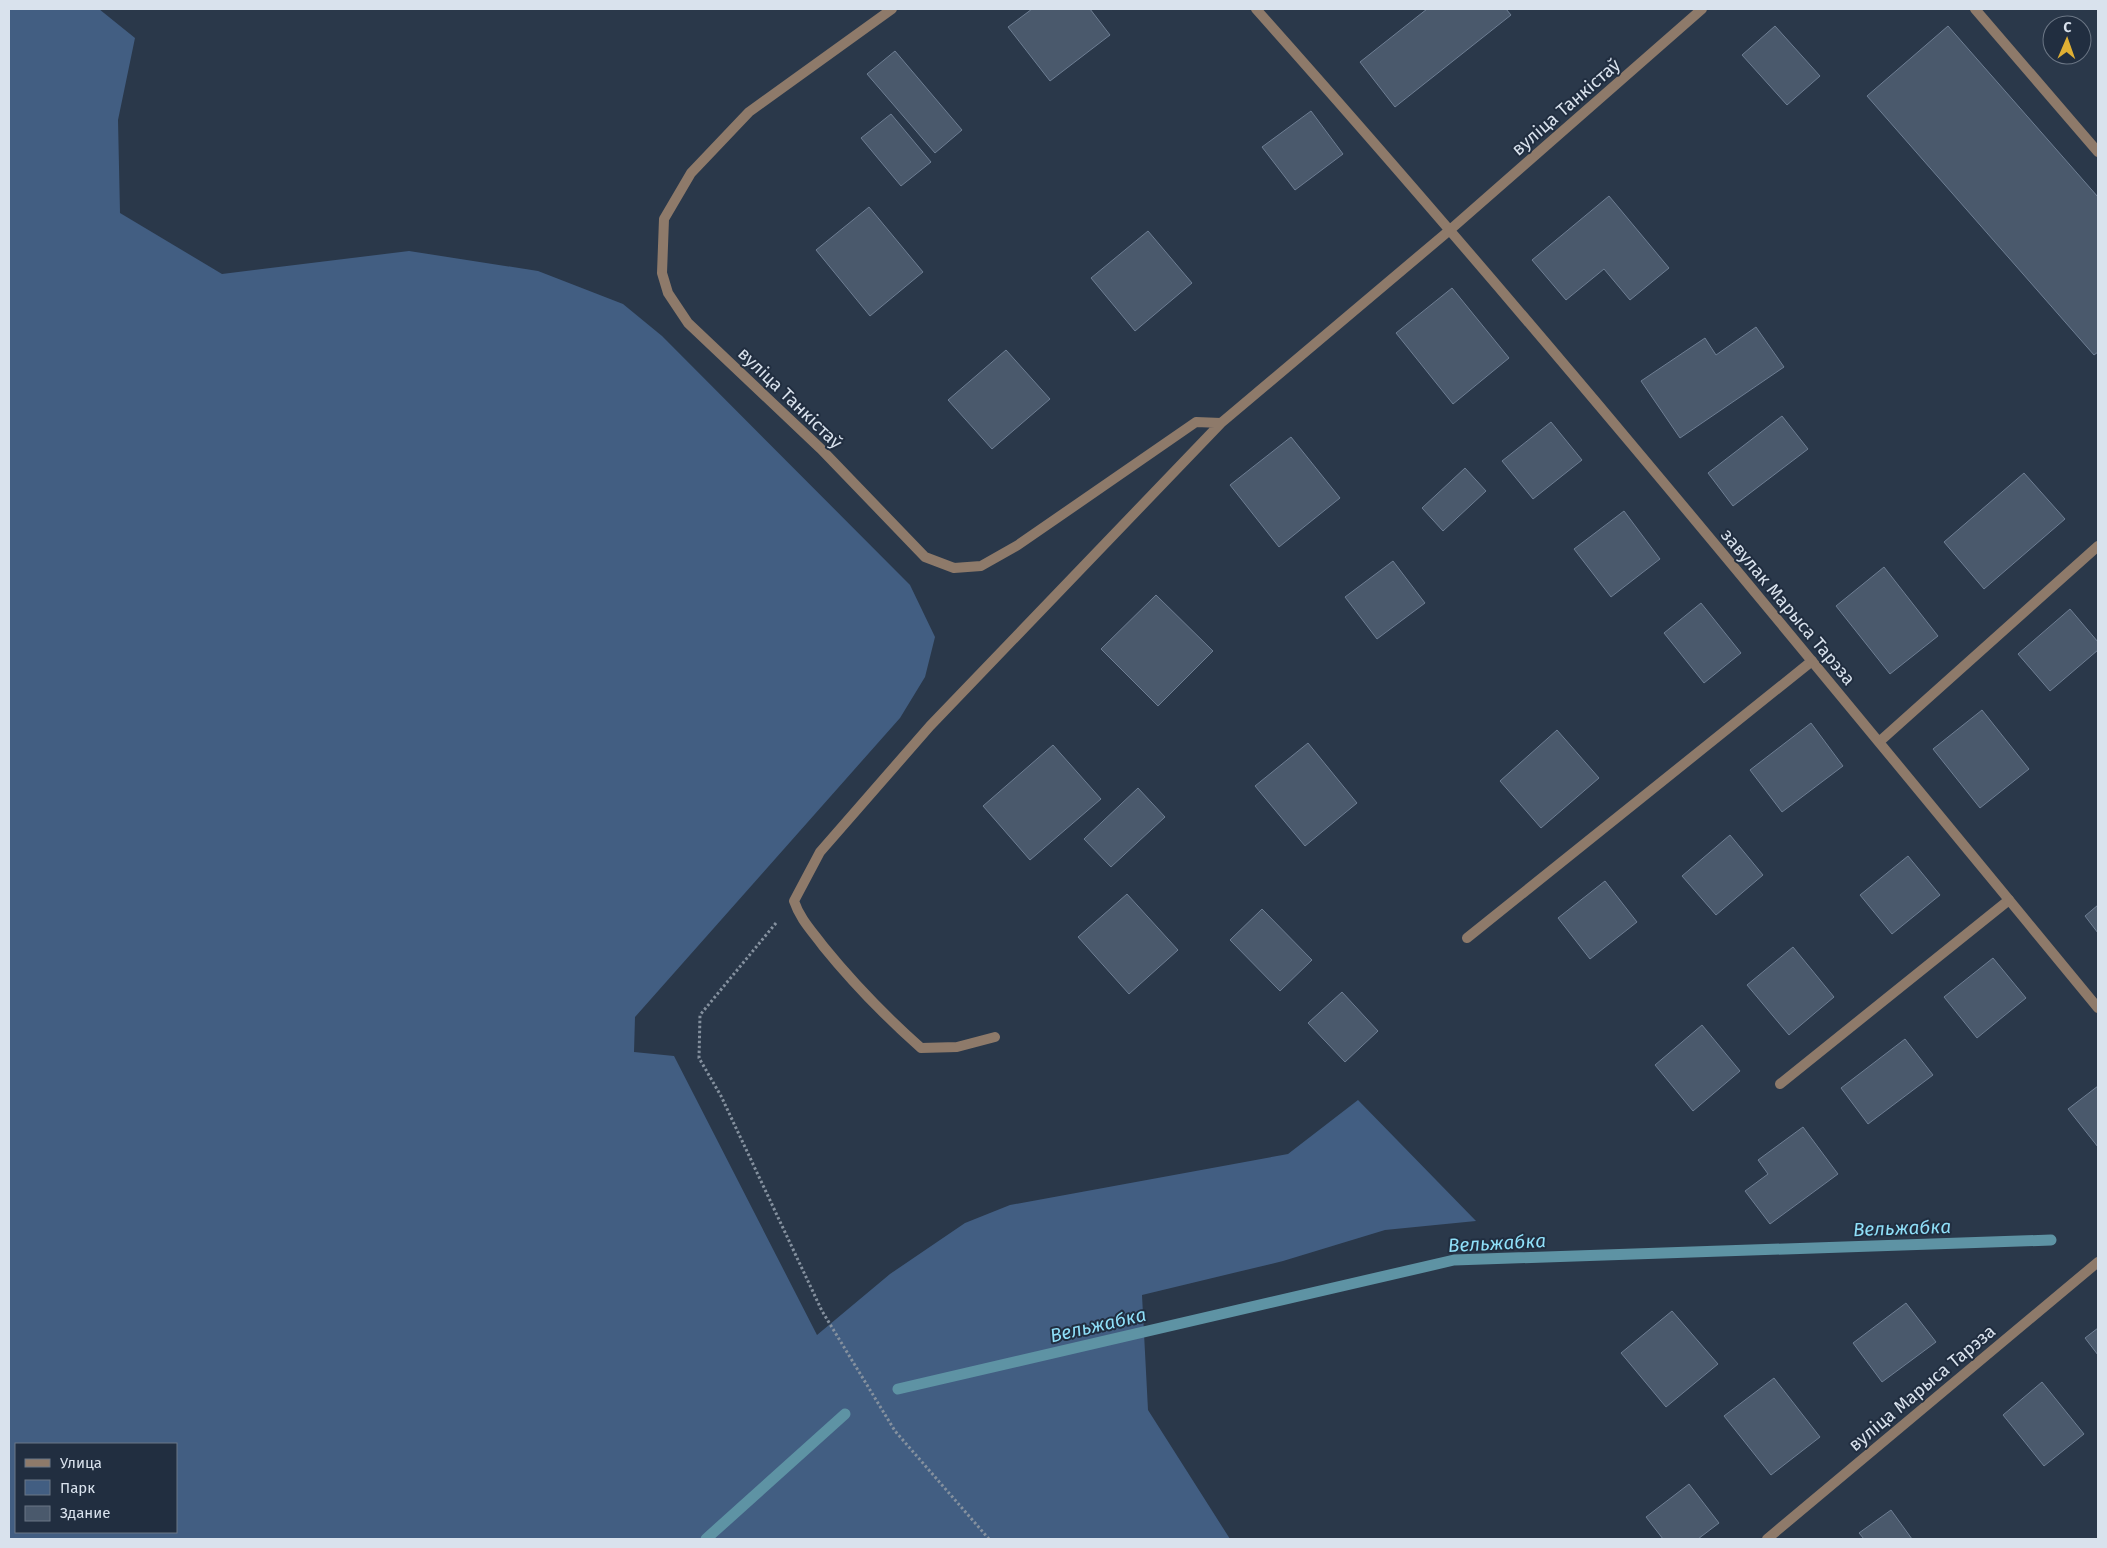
<svg xmlns="http://www.w3.org/2000/svg" width="2107" height="1548" viewBox="0 0 2107 1548" font-family="'Fira Sans',sans-serif">
  <style>
    .green { fill: #425e82; fill-rule: evenodd }
    .lines { fill: none; stroke-linecap: round; stroke-linejoin: round }
    .stream { stroke: #5e93a4; stroke-width: 11 }
    .building { fill: #4a596c; stroke: #6e7e93 }
    .path { stroke: #85919f; stroke-width: 3; stroke-dasharray: 2.5 2.5; stroke-linecap: butt }
    .lane { stroke: #8e7a6a; stroke-width: 10 }
    .street { stroke: #8e7a6a; stroke-width: 10 }
    .labels { text-anchor: middle; dominant-baseline: central; stroke-width: 4; stroke-linejoin: round; paint-order: stroke }
    .street-label { font-size: 18px; fill: #d9e2ed; stroke: #212e40 }
    .water-label { font-size: 19px; font-style: italic; fill: #8fdff8; stroke: #212e40 }
  </style>
  <rect width="100%" height="100%" fill="#2a384a"/>
  <!-- green -->
  <path class="green" d="M9,9H99L135,38L118,120L120,213L222,274L409,251L538,271L623,304L662,336L910,585L935,637L925,677L900,718L635,1017L634,1052L674,1056L817,1335L890,1274L965,1223L1010,1205L1288,1154L1358,1100L1476,1221L1385,1230L1283,1261L1142,1295L1148,1410L1230,1539H9ZM176,1444V1532H16V1444Z"/>
  <g class="lines">
    <!-- stream -->
    <path class="stream" d="M898,1389L1454,1260L2051,1240
      M706,1539L845,1414"/>
  </g>
  <!-- building -->
  <path class="building" d="M1032,9H1090L1110,35L1050,81L1008,27Z
    M1427,9H1506L1511,15L1395,107L1360,62Z
    M1775,26L1820,76L1787,105L1742,55Z
    M1948,26L2098,197V352L2094,355L1867,96Z
    M895,51L962,130L935,153L867,74Z
    M1311,111L1343,154L1295,190L1262,147Z
    M891,114L931,162L901,186L861,138Z
    M1609,196L1669,268L1630,300L1604,269L1566,300L1532,260Z
    M869,207L923,272L870,316L816,250Z
    M1148,231L1192,283L1135,331L1091,278Z
    M1452,288L1509,358L1453,404L1396,333Z
    M1756,327L1784,367L1680,438L1641,381L1705,338L1716,355Z
    M1006,350L1050,399L992,449L948,400Z
    M1782,416L1808,449L1733,506L1708,473Z
    M1551,422L1582,460L1533,499L1502,461Z
    M1291,437L1340,498L1279,547L1230,485Z
    M1465,468L1486,491L1443,531L1422,508Z
    M2024,473L2065,519L1984,589L1944,542Z
    M1624,511L1660,559L1611,597L1574,549Z
    M1393,561L1425,603L1377,639L1345,597Z
    M1884,567L1938,636L1890,674L1836,606Z
    M1156,595L1213,651L1158,706L1101,649Z
    M1701,603L1741,653L1704,683L1664,633Z
    M2070,609L2098,642V650L2050,691L2018,654Z
    M1982,710L2029,769L1980,808L1933,749Z
    M1811,723L1843,766L1782,812L1750,770Z
    M1557,730L1599,778L1541,828L1500,781Z
    M1308,743L1357,803L1305,846L1255,786Z
    M1053,745L1101,799L1030,860L983,806Z
    M1138,788L1165,817L1111,867L1084,839Z
    M1730,835L1763,875L1716,915L1682,876Z
    M1908,856L1940,895L1892,934L1860,895Z
    M1605,881L1637,922L1590,959L1558,918Z
    M1127,894L1178,950L1129,994L1078,937Z
    M2098,905V933L2085,916Z
    M1262,909L1312,960L1280,991L1230,940Z
    M1793,947L1834,997L1789,1035L1747,985Z
    M1993,958L2026,998L1977,1038L1944,997Z
    M1342,992L1378,1031L1345,1062L1308,1023Z
    M1702,1025L1740,1071L1693,1111L1655,1065Z
    M1905,1039L1933,1075L1868,1124L1841,1088Z
    M2098,1086V1147L2068,1109Z
    M1803,1127L1838,1174L1770,1224L1745,1191L1768,1174L1758,1160Z
    M1906,1303L1936,1342L1882,1382L1853,1343Z
    M1672,1311L1718,1364L1666,1407L1621,1353Z
    M2098,1328V1355L2085,1338Z
    M1774,1378L1820,1437L1771,1475L1724,1416Z
    M2042,1382L2084,1434L2044,1466L2003,1415Z
    M1689,1484L1719,1523L1698,1539H1663L1646,1517Z
    M1891,1510L1912,1539H1864L1859,1533Z"/>
  <g class="lines">
    <!-- path -->
    <path class="path" d="M776,923L700,1015L699,1058L721,1096L822,1311L895,1431L989,1539"/>
    <!-- lane -->
    <path class="lane" d="M1975,9L2098,152
      M1467,938L1812,661
      M1780,1084L2009,900"/>
    <!-- street -->
    <path class="street" d="M892,9L749,112L691,173L664,219L662,273L668,293L688,323L821,449L925,557L954,568L981,566L1018,545L1196,422L1221,423
      M1256,9C1546,334 1821,672 2098,1008
      M1879,742L2098,546
      M995,1037L957,1047L921,1048C885,1016 853,983 823,946C812,931 800,919 794,901L820,852L930,726L1221,423L1451,229L1702,9
      M1767,1539L2098,1262"/>
  </g>
  <g class="labels">
    <!-- street labels -->
    <g class="street-label">
      <text transform="translate(1566 107) rotate(-41)">вуліца Танкістаў</text>
      <text transform="translate(790 398) rotate(44)">вуліца Танкістаў</text>
      <text transform="translate(1788 607) rotate(50)">завулак Марыса Тарэза</text>
      <text transform="translate(1922 1388) rotate(-40)">вуліца Марыса Тарэза</text>
    </g>
    <!-- water labels -->
    <g class="water-label">
      <text transform="translate(1902 1228) rotate(-2)">Вельжабка</text>
      <text transform="translate(1497 1243) rotate(-3)">Вельжабка</text>
      <text transform="translate(1098 1325) rotate(-13)">Вельжабка</text>
    </g>
  </g>
  <!-- border -->
  <rect width="2107" height="1548" fill="none" stroke="#d9e2ed" stroke-width="20"/>
  <!-- legend -->
  <rect x="15" y="1443" width="162" height="90" fill="#212e40" stroke="#6b7685"/>
  <rect x="25" y="1459" width="25" height="8" fill="#8e7a6a" stroke="#6b7685"/>
  <text x="60" y="1468" font-size="15" fill="#d9e2ed">Улица</text>
  <rect x="25" y="1480" width="25" height="15" fill="#425e82" stroke="#6b7685"/>
  <text x="60" y="1493" font-size="15" fill="#d9e2ed">Парк</text>
  <rect x="25" y="1506" width="25" height="15" fill="#4a596c" stroke="#6b7685"/>
  <text x="60" y="1518" font-size="15" fill="#d9e2ed">Здание</text>
  <!-- north arrow -->
  <g transform="translate(2067 40) rotate(2)"><circle r="24" fill="#212e40" stroke="#6b7685"/>
  <path d="M0-4L9 19L0 12L-9 19Z" fill="#e0b034"/>
  <text y="-8" font-size="14" font-weight="bold" text-anchor="middle" fill="#d9e2ed">С</text>
  </g>
</svg>
